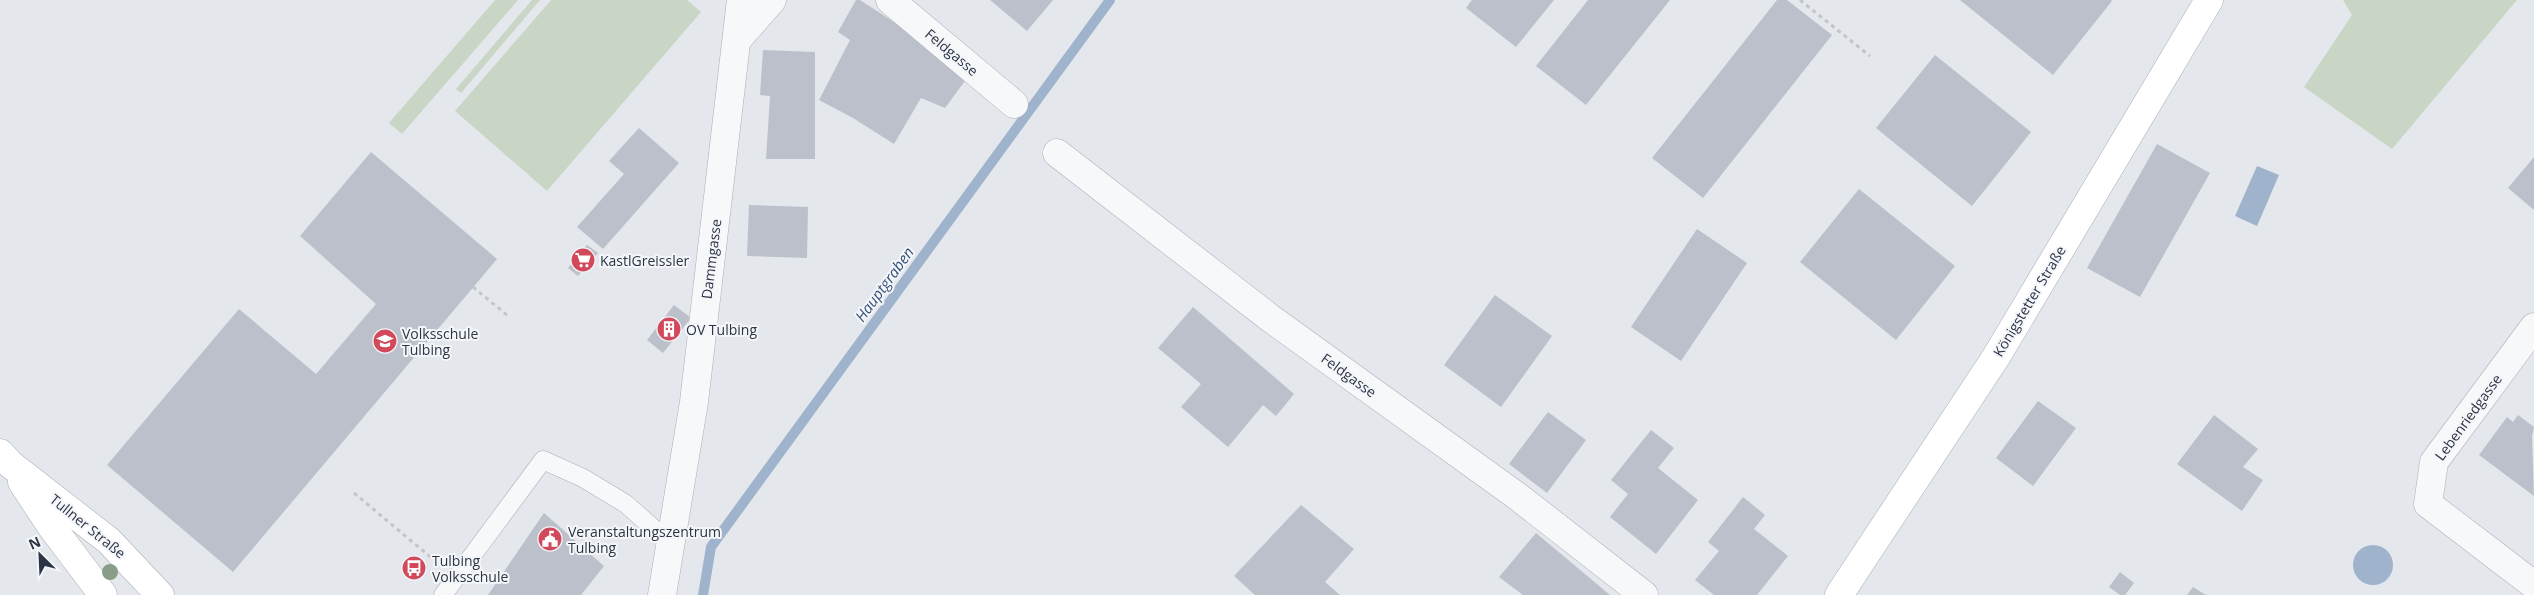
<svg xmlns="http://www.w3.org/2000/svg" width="2534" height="595" viewBox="0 0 2534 595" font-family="'Open Sans',sans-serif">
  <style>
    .green { fill: #c9d6c5 }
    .water { fill: #9fb4cc }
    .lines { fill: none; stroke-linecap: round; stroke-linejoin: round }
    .stream { stroke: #9fb4cc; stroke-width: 10 }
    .building { fill: #bbc0ca }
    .lane-casing { stroke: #a9aeb7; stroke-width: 19 }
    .street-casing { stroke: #a9aeb7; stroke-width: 29 }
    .secondary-casing { stroke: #a9aeb7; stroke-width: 29 }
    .path { stroke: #c2c5cb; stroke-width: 3; stroke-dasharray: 4 4; stroke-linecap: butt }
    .lane { stroke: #f7f8fa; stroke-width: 18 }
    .street { stroke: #f7f8fa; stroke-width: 28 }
    .secondary { stroke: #fff; stroke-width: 28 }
    .tree { fill: #899d89 }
    .labels { text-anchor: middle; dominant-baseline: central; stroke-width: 4; stroke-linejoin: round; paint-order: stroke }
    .street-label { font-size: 14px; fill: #2b3445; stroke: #f4f6f9 }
    .poi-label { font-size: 14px; fill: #2b3445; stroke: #f4f6f9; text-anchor: start }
    .water-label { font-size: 15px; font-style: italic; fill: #34527a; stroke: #f4f6f9 }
  </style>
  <rect width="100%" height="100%" fill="#e4e7ec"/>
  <!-- green -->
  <path class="green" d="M495,0H518L402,134L389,123Z
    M532,0H540L461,93L456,89Z
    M551,0H687L701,12L547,191L455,111Z
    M2343,0H2517L2392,149L2304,87L2352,15Z"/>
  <!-- water -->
  <path class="water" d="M2257,166L2279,175L2257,226L2235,216Z
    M2353 565a20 20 0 1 1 40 0a20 20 0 1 1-40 0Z"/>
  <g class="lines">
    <!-- stream -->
    <path class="stream" d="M703,595L711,547L1110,0"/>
  </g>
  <!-- building -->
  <path class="building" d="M856,0H860L900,26L967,78L945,108L921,98L894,144L853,118L819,100L850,40L838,32Z
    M990,0H1053L1027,31Z
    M1472,0H1554L1516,47L1466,8Z
    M1588,0H1670L1586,105L1536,66Z
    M1777,0H1787L1832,35L1703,198L1652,158Z
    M1960,0H2111L2112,1L2053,75Z
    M763,50L815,52V159H766L770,96L760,95Z
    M1935,55L2031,132L1972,206L1876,128Z
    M639,128L679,163L603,249L577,227L624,174L609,161Z
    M2157,144L2210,173L2140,297L2087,268Z
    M371,152L497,259L233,572L107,465L239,309L316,374L376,304L300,236Z
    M2534,157V210L2508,188Z
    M1859,189L1955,266L1896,340L1800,262Z
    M749,205L808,207L807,258L747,256Z
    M1697,229L1747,263L1681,361L1631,327Z
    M587,245L598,253L578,276L568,268Z
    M1495,295L1552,336L1501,407L1444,365Z
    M674,305L691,318L663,353L647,340Z
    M1193,307L1294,394L1276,416L1263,405L1228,447L1181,407L1201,384L1158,348Z
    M2038,401L2076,428L2033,486L1996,458Z
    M1548,412L1586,440L1547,493L1509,464Z
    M2214,415L2258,449L2243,467L2263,480L2242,511L2177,464Z
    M2518,415L2534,427L2532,436L2534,496L2479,455L2507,417L2513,422Z
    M1651,430L1674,448L1658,468L1698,500L1656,554L1610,517L1628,494L1611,480Z
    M1743,497L1765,515L1754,529L1788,556L1757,595H1714L1695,580L1719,551L1708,542Z
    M1301,505L1354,549L1325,582L1340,595H1255L1234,576Z
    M544,513L604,566L581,595H488Z
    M1536,533L1610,595H1523L1499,577Z
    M2120,572L2134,583L2125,595H2120L2109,587Z
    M2193,587L2206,595H2187Z"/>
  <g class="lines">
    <defs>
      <path id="lane" d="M443,595L543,460L583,478L626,504L671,544"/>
      <path id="street" d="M890,0L1014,104
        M737,40L772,0
        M1057,153L1270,318L1517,496L1644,595
        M2534,327L2434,462L2428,504L2534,585
        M662,595L694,402L741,0"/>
      <path id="secondary" d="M0,453L10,464L109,541L160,595
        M22,482L51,526L103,595
        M1839,595L1996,357L2209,0"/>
    </defs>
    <!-- lane casing -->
    <use href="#lane" class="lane-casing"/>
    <!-- street casing -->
    <use href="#street" class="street-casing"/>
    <!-- secondary casing -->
    <use href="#secondary" class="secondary-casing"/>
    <!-- path -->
    <path class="path" d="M1800,0L1870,56
      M473,287L508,316
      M354,493L434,560"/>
    <!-- lane -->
    <use href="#lane" class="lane"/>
    <!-- street -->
    <use href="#street" class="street"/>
    <!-- secondary -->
    <use href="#secondary" class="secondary"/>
  </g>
  <!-- trees -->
  <circle class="tree" cx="110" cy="572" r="8"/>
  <!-- icons -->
  <defs>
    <symbol id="supermarket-disc" viewBox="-11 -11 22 22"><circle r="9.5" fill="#d1495b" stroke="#f4f6f9"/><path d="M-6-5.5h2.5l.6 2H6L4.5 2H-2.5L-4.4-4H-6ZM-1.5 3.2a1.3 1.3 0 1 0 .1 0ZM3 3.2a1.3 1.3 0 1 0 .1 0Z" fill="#fff"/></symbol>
    <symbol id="building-disc" viewBox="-11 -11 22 22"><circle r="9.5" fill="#d1495b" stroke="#f4f6f9"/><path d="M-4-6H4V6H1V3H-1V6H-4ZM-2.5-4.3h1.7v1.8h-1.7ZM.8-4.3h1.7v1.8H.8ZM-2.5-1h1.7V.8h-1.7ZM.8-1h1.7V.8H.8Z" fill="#fff"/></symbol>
    <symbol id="school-disc" viewBox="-11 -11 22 22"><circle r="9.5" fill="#d1495b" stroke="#f4f6f9"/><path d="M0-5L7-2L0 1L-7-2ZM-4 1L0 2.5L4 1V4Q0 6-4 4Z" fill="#fff"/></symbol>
    <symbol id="civic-disc" viewBox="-11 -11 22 22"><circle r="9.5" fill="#d1495b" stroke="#f4f6f9"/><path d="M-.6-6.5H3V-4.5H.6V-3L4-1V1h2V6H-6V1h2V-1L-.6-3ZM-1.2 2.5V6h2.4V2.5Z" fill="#fff"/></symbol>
    <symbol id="bus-disc" viewBox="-11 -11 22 22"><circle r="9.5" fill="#d1495b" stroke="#f4f6f9"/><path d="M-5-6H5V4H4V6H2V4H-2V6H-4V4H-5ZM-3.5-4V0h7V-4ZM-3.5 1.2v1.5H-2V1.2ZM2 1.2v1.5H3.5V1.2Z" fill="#fff"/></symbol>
  </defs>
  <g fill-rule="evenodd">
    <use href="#supermarket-disc" x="569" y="246" width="28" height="28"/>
    <use href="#building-disc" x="655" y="315" width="28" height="28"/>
    <use href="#school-disc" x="371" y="327" width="28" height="28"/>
    <use href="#civic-disc" x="536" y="525" width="28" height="28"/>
    <use href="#bus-disc" x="400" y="554" width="28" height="28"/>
  </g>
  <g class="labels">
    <!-- street labels -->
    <g class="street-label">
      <text transform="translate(952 52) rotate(40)">Feldgasse</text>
      <text transform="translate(711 259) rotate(-83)">Dammgasse</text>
      <text transform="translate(2029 301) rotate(-59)">Königstetter Straße</text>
      <text transform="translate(1349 375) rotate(36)">Feldgasse</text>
      <text transform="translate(2468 417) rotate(-54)">Lebenriedgasse</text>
      <text transform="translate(88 526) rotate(39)">Tullner Straße</text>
    </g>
    <!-- poi labels -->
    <g class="poi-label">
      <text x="600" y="260">KastlGreissler</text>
      <text x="686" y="329">OV Tulbing</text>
      <text x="402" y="333">Volksschule<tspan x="402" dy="16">Tulbing</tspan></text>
      <text x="568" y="531">Veranstaltungszentrum<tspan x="568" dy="16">Tulbing</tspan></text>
      <text x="432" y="560">Tulbing<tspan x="432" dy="16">Volksschule</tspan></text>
    </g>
    <!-- water labels -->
    <g class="water-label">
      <text transform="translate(884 284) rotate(-54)">Hauptgraben</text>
    </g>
  </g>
  <!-- north arrow -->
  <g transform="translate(40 555) rotate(336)" stroke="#f4f6f9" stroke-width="4" paint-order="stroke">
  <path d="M0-4L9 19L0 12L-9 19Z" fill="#2b3445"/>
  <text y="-8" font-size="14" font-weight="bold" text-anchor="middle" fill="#2b3445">N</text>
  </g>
</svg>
